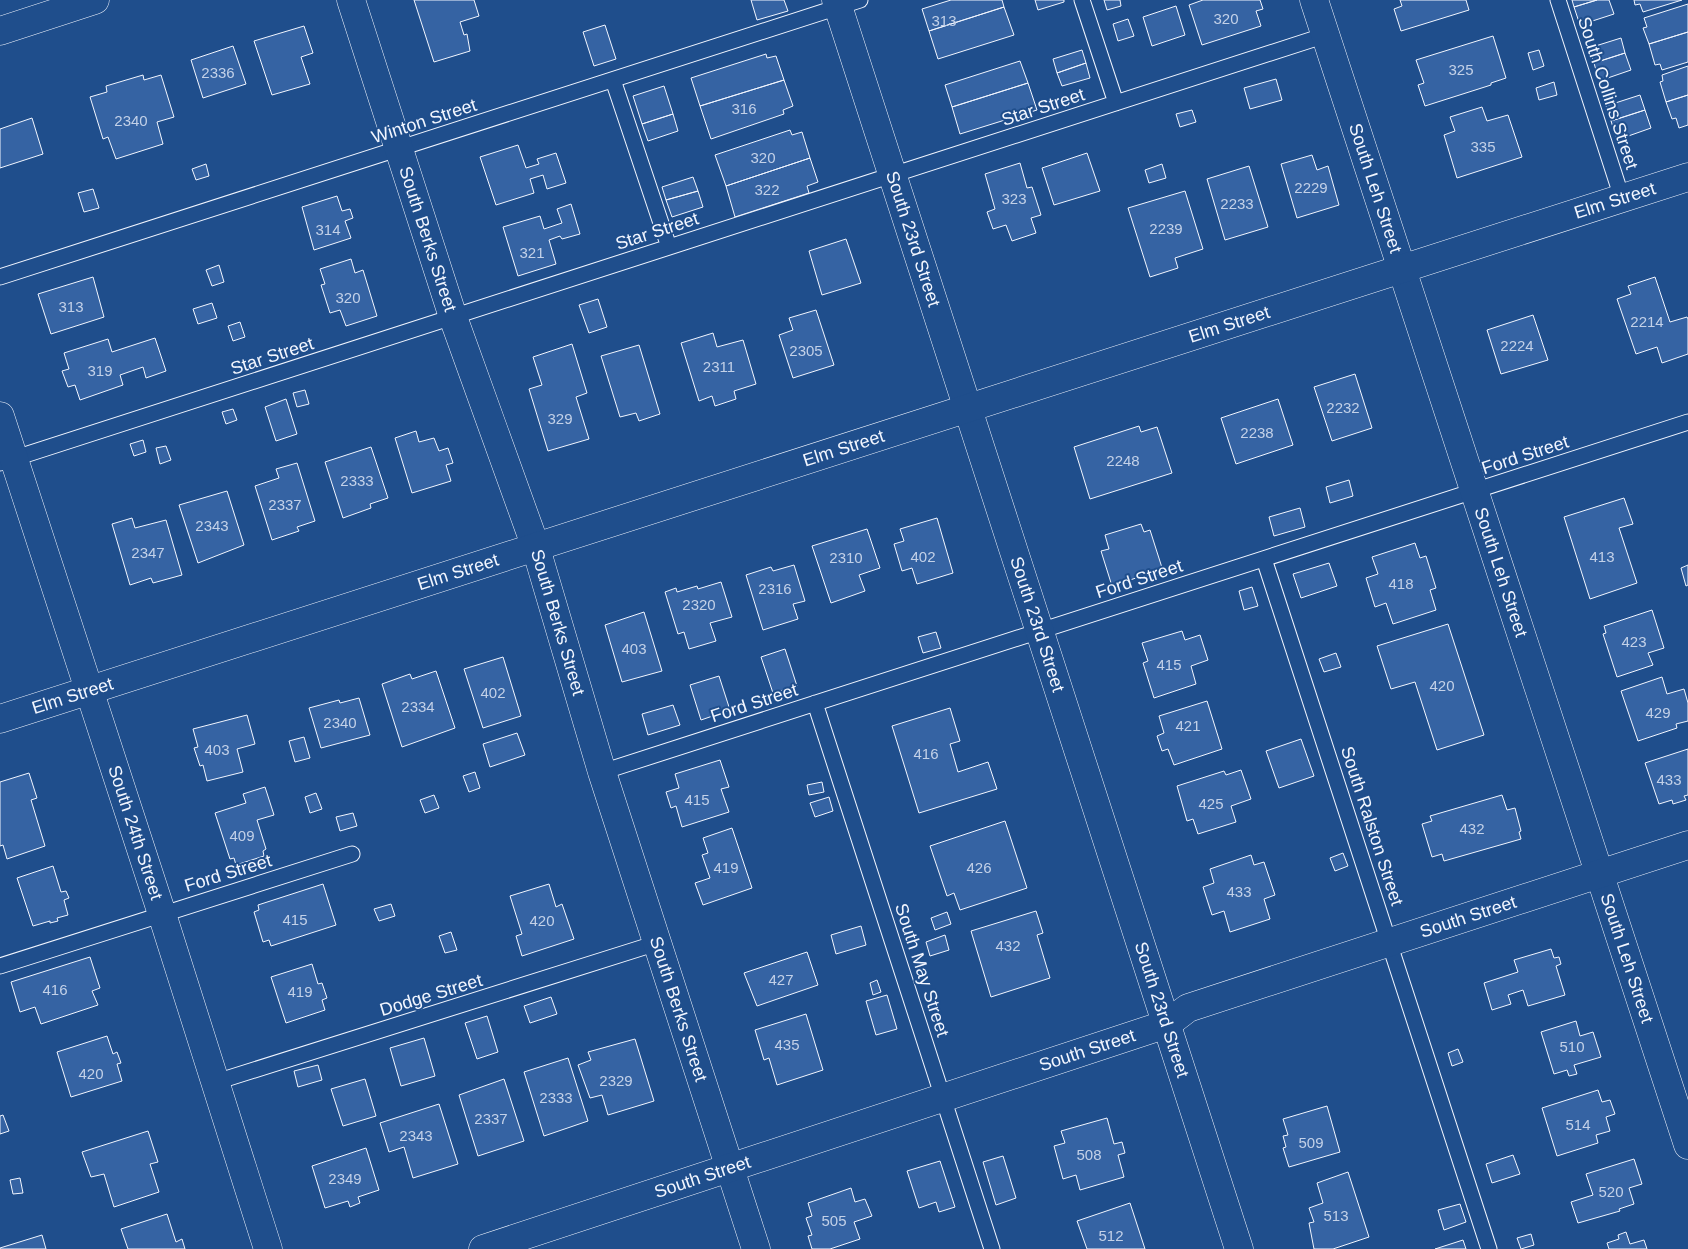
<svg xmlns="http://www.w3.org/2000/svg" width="1688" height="1249" viewBox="0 0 1688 1249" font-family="Arial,sans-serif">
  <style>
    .building { fill: #3563a3; stroke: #f2f6ff }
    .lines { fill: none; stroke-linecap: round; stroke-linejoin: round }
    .lane-casing { stroke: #f2f6ff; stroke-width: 17 }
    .street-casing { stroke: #f2f6ff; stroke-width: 29 }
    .secondary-casing { stroke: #f2f6ff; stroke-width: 29 }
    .lane { stroke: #1f4e8c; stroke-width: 15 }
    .street { stroke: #1f4e8c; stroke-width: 28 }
    .secondary { stroke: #1f4e8c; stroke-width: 28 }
    .labels { text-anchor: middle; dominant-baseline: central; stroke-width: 4; stroke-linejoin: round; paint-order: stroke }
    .number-label { font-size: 15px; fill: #c3d1e8 }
    .street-label { font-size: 18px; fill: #f2f6ff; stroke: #1f4e8c }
  </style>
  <rect width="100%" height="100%" fill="#1f4e8c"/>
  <!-- building -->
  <path class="building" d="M414,0H474L479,16L460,22L464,35L467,34L470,51L434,62Z
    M751,0H784L788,11L757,20Z
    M951,0H1002L1004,7L929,31L922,9Z
    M1035,0H1064V2L1038,10Z
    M1104,0H1120L1121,6L1107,10Z
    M1203,0H1260L1263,9L1256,11L1261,26L1202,45L1189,5Z
    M1400,0H1466L1469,10L1401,31L1394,9L1402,6Z
    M1572,0H1597L1574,7Z
    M1597,0H1609L1614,14L1580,25L1574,7Z
    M1634,0H1682L1643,12L1640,4L1635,5Z
    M1688,4V32L1649,44L1643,28L1647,27L1644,18Z
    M1176,6L1185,35L1152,46L1143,17Z
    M1004,7L1014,35L938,59L929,31Z
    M1128,19L1134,36L1118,41L1113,24Z
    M605,25L616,59L594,66L583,32Z
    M304,26L313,53L301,57L310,84L272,95L254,41Z
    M1688,32V62L1662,70L1660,64L1655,65L1649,44Z
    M1493,36L1506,78L1491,83V85L1425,106L1418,85L1424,83L1416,60Z
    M1621,38L1625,53L1594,63L1589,48Z
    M233,46L246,84L203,98L191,60Z
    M1082,50L1086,63L1057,73L1053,59Z
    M1539,50L1544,66L1533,70L1528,53Z
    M1625,53L1631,70L1599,81L1594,63Z
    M766,54L767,58L776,56L784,80L700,106L691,78Z
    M1020,61L1028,83L952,107L945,85Z
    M1086,63L1090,78L1062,86L1057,73Z
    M1688,66V95L1666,102L1660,82L1663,81L1662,75Z
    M143,75L144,80L161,75L174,117L157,122L163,144L116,159L108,137L103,139L90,97L107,92L106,86Z
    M1276,79L1282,100L1250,109L1244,88Z
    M784,80L793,106L783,110L784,114L711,139L700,106Z
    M1554,82L1557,95L1539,100L1536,88Z
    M1028,83L1037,110L960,134L952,107Z
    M664,86L673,114L642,124L633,96Z
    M1640,95L1645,110L1611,121L1606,106Z
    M1688,95V125L1679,128L1676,118L1672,119L1666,102Z
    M1482,107L1487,121L1508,115L1522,157L1457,178L1444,135L1455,131L1450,117Z
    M1192,110L1196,122L1180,127L1176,114Z
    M1645,110L1651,128L1617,140L1611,121Z
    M673,114L678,131L648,141L642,124Z
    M32,118L43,154L0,168V129Z
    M790,130L792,135L802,132L810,158L726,186L715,155Z
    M518,145L526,168L539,164L537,159L556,153L566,183L547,189L543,175L530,179L534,193L496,205L480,157Z
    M1087,153L1100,191L1054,205L1042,168Z
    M1312,155L1317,170L1328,166L1339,205L1297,218L1281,164Z
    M810,158L818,182L807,186L809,193L735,217L726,186Z
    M1020,163L1027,188L1032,187L1041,215L1031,218L1036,233L1012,241L1006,225L993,229L987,212L995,209L985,174Z
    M206,164L209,176L196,180L192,169Z
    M1162,164L1166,178L1149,183L1145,170Z
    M1249,166L1268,227L1225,240L1207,179Z
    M693,177L698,191L666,200L662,187Z
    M93,189L99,208L84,212L78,193Z
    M698,191L703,207L672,217L666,200Z
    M1185,191L1203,249L1175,258L1178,268L1150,277L1128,208Z
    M337,196L342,211L350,209L353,218L345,221L351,238L314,250L302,207Z
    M571,204L580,234L562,239L560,236L549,240L556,264L518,276L503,227L540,216L544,229L562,223L557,209Z
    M846,239L861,283L822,295L809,251Z
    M351,259L355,273L363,270L377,316L346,326L340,310L330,313L321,285L325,284L320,269Z
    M219,265L224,282L212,286L206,270Z
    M93,277L104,317L51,334L38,294Z
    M1655,277L1670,322L1687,317L1688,319V354L1662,363L1657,347L1636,354L1617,299L1631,294L1628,286Z
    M598,299L607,327L589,333L579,305Z
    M212,303L217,318L198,324L193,309Z
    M816,310L834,365L793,378L779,335L793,330L789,318Z
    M1533,315L1548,360L1501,374L1487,330Z
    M240,322L245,337L233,341L228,326Z
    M713,333L717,347L743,340L756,384L734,391L736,399L715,406L712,396L699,401L681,343Z
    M155,338L166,371L146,378L143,367L120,375L123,385L80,400L75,385L68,387L62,371L69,369L64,353L108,339L112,352Z
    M572,344L587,393L576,397L589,439L548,451L529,389L542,385L533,357Z
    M639,345L660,414L639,421L636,413L620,417L601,356Z
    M1355,374L1372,428L1332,441L1314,387Z
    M305,390L309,404L297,407L293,393Z
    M286,399L297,434L276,441L265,407Z
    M1278,399L1293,445L1236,464L1221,418Z
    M233,409L237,420L226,424L222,412Z
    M1139,426L1141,432L1157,427L1172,473L1090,499L1074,447Z
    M416,431L419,442L434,438L439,451L448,448L453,463L446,465L451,481L412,493L395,438Z
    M143,440L146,452L134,456L130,444Z
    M166,446L171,460L160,464L156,448Z
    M371,447L388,498L370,504L371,508L343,518L325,462Z
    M297,463L315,521L297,527L299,531L272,540L255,486L279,478L276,469Z
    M1349,480L1353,496L1330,503L1326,487Z
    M227,491L244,545L198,563L179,505Z
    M1624,498L1633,524L1619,528L1637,583L1590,599L1564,517Z
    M1300,508L1305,527L1274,536L1269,517Z
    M132,518L135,528L166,520L182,575L153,583L151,578L130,585L112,524Z
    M937,518L953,573L917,584L912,568L902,571L894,544L904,541L900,529Z
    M1141,524L1144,532L1150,530L1164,574L1144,580L1142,576L1112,586L1101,551L1109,549L1105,535Z
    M867,529L880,568L859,575L865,591L831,603L812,546Z
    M1415,543L1420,558L1426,556L1436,588L1430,590L1436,610L1393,624L1386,603L1375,607L1366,578L1378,574L1372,557Z
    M1329,563L1337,586L1301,598L1293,574Z
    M794,565L805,601L793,604L798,619L763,630L746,575L771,567L773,571Z
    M1688,565V585L1686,586L1681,568Z
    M721,582L732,617L710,623L716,641L689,649L684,632L678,634L665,592L676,588L677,592L697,586L698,589Z
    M1252,587L1258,606L1244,610L1239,591Z
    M1652,610L1664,648L1648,653L1653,665L1617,677L1603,634L1606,633L1604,626Z
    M644,612L662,671L622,682L605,625Z
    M1448,624L1484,735L1437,750L1415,682L1391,689L1377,646Z
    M1182,631L1185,640L1200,635L1208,660L1191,666L1196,684L1154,698L1143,663L1148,661L1142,643Z
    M936,632L941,648L923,653L918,637Z
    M785,649L797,686L773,693L761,657Z
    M1336,653L1341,667L1324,672L1319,659Z
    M503,657L521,716L483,728L464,669Z
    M436,671L455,728L402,747L382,684L410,674L412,679Z
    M719,676L730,710L701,720L690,685Z
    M1662,677L1667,694L1684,689L1688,703V721L1676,724L1677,728L1638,741L1621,691Z
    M359,698L370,735L321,748L309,708L339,700L340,703Z
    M1207,701L1222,749L1174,765L1168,749L1162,751L1157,736L1164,733L1159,716Z
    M673,705L680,725L648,735L642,714Z
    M950,708L960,741L950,744L958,772L988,762L997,789L919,813L892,726Z
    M247,715L255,744L237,749L243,772L207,781L203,765L200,766L194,748L198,747L193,729Z
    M517,733L525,755L490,767L483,744Z
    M304,737L310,758L295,762L289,741Z
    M1301,739L1314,776L1279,788L1266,751Z
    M1688,749V795L1684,796L1686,800L1673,804L1672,800L1659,804L1645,763Z
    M720,760L729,787L721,789L729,812L682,827L676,806L671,808L666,792L679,788L675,774Z
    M1241,770L1251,799L1231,806L1236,822L1198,834L1193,819L1187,821L1177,786L1224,771L1226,775Z
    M475,772L480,788L469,792L463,776Z
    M29,773L37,798L31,800L45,846L7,859L3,845L0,846V782Z
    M822,782L824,792L809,795L807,785Z
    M265,787L274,815L257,820L266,849L263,851L264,856L236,865L234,858L230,859L215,813L246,803L243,794Z
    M316,793L322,809L310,813L305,797Z
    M434,795L439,808L425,813L420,800Z
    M1502,795L1507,810L1515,808L1521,831L1519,832L1521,839L1444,861L1442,854L1432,857L1422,824L1432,821L1430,816Z
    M829,797L833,811L815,817L810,803Z
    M353,813L357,826L340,831L336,817Z
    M1005,821L1027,888L960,910L954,893L947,896L930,846Z
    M732,828L752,888L703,905L695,883L710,878L702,855L708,853L703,838Z
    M1343,853L1348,866L1335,871L1330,858Z
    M1251,855L1254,865L1264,862L1275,895L1264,899L1270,919L1230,932L1224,911L1212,915L1203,887L1214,883L1210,869Z
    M53,866L61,892L66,891L69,898L64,900L68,915L57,918L58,921L50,923V921L33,926L17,878Z
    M323,884L336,925L271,946L269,940L263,942L254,912L259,910L258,905Z
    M549,884L556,907L562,904L574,939L522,956L516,936L522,934L510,896Z
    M391,904L395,916L379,921L374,909Z
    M1036,911L1043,933L1037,935L1050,978L991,997L971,931Z
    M947,912L951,924L935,930L931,918Z
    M861,926L866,945L836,954L831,935Z
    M451,932L457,950L445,953L439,936Z
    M945,935L949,950L930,956L926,942Z
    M1551,949L1554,958L1559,957L1561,964L1556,966L1565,995L1528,1006L1523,990L1508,995L1511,1004L1492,1010L1484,983L1518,972L1514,960Z
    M807,952L818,985L757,1006L744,973Z
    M90,957L100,988L92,991L98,1005L41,1024L35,1007L20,1012L11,982Z
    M312,964L318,984L322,983L327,998L322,1000L325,1010L286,1023L271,977Z
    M877,980L881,992L873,995L870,983Z
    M887,995L897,1029L876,1035L866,1001Z
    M551,997L557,1014L530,1023L524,1006Z
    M806,1014L823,1070L777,1085L769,1058L764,1060L755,1030Z
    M487,1016L498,1052L477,1059L465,1023Z
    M1576,1021L1580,1036L1593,1032L1601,1057L1574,1065L1577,1074L1569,1076L1567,1070L1554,1074L1541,1032Z
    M107,1036L113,1054L117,1052L121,1063L117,1064L122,1081L71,1097L57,1052Z
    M424,1038L435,1076L401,1086L390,1048Z
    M635,1039L654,1101L608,1115L602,1095L590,1098L578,1065L591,1060L588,1052Z
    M1458,1049L1463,1062L1452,1066L1448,1053Z
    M568,1058L588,1121L544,1136L524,1072Z
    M318,1065L322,1080L298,1087L294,1071Z
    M365,1079L376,1116L343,1126L331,1089Z
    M504,1079L524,1141L478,1156L459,1095Z
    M1598,1090L1602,1102L1610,1100L1615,1114L1606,1117L1610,1131L1596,1135L1598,1143L1557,1156L1542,1108Z
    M439,1104L458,1164L413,1178L404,1147L389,1152L380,1123Z
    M1327,1106L1340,1152L1289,1167L1283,1148L1286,1147L1283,1136L1288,1135L1283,1119Z
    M3,1115L9,1131L0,1134V1116Z
    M1107,1118L1114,1144L1122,1142L1125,1153L1118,1155L1124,1177L1080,1190L1076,1175L1063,1179L1054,1146L1065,1143L1061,1131Z
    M148,1131L158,1162L150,1164L159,1192L114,1207L104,1174L91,1177L82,1152Z
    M366,1148L379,1190L358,1197L360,1203L350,1207L348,1201L325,1208L312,1166Z
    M1513,1155L1520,1174L1492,1183L1486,1164Z
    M1003,1156L1016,1198L996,1205L983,1162Z
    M1634,1159L1642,1184L1629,1188L1634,1204L1619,1209L1620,1211L1578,1223L1571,1202L1593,1195L1586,1174Z
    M940,1161L955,1207L939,1212L936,1202L919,1208L907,1171Z
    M1348,1172L1369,1237L1333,1249H1314L1309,1223L1314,1222L1309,1208L1323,1203L1317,1183Z
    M20,1178L23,1193L13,1194L10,1180Z
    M851,1188L855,1202L865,1199L872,1216L854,1222L860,1239L830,1249H812L808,1236L812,1235L806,1218L812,1216L808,1203Z
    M1130,1203L1145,1249H1087L1077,1221Z
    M1460,1204L1466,1222L1444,1230L1438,1210Z
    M167,1214L176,1242L182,1239L185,1249H128L121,1229Z
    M1626,1232L1630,1244L1644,1240L1647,1249H1609L1607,1243L1619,1239L1618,1235Z
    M1531,1234L1534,1245L1521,1249L1517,1238Z
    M42,1235L46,1249H0V1248Z
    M1463,1240L1466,1249H1435Z"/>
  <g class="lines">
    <defs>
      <path id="lane" d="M1082,0L1116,103
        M1558,0L1622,198
        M613,80L669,247
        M0,277L860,0
        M0,463L1326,35
        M1264,559L1489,1249
        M815,703L992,1249
        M602,772L1688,422
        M0,966L352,854
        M216,1082L657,943"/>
      <g id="street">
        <path id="s1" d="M351,0L453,317L535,545L602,772L756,1249"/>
        <path id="s2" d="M836,0L1239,1249"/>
        <path id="s3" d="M1314,0L1688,1145"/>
        <path d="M0,31L95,0"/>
        <path id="s4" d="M0,719L1688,177"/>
        <path id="s5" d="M483,1249L1167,1024L1188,1008L1688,845"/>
      </g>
      <g id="secondary">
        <path id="s6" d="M0,416L162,914L268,1249"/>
      </g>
    </defs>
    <!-- lane casing -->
    <use href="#lane" class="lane-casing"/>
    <!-- street casing -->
    <use href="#street" class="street-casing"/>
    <!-- secondary casing -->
    <use href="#secondary" class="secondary-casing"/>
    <!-- lane -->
    <use href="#lane" class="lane"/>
    <!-- street -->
    <use href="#street" class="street"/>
    <!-- secondary -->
    <use href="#secondary" class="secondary"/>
  </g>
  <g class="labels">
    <!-- number labels -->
    <g class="number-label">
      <text x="1226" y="18">320</text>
      <text x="944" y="20">313</text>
      <text x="1461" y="69">325</text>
      <text x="218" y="72">2336</text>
      <text x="744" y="108">316</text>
      <text x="131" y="120">2340</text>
      <text x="1483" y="146">335</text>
      <text x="763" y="157">320</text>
      <text x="1311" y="187">2229</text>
      <text x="767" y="189">322</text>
      <text x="1014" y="198">323</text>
      <text x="1237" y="203">2233</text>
      <text x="1166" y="228">2239</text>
      <text x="328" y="229">314</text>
      <text x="532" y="252">321</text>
      <text x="348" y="297">320</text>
      <text x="71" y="306">313</text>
      <text x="1647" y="321">2214</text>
      <text x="1517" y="345">2224</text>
      <text x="806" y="350">2305</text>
      <text x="719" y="366">2311</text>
      <text x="100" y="370">319</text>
      <text x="1343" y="407">2232</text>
      <text x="560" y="418">329</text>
      <text x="1257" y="432">2238</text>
      <text x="1123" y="460">2248</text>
      <text x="357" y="480">2333</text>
      <text x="285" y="504">2337</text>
      <text x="212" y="525">2343</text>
      <text x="148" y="552">2347</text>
      <text x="923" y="556">402</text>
      <text x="1602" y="556">413</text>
      <text x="846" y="557">2310</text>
      <text x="1401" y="583">418</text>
      <text x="775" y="588">2316</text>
      <text x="699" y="604">2320</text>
      <text x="1634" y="641">423</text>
      <text x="634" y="648">403</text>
      <text x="1169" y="664">415</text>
      <text x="1442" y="685">420</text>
      <text x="493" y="692">402</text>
      <text x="418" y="706">2334</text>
      <text x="1658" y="712">429</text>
      <text x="340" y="722">2340</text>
      <text x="1188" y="725">421</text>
      <text x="217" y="749">403</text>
      <text x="926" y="753">416</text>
      <text x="1669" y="779">433</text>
      <text x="697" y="799">415</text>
      <text x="1211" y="803">425</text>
      <text x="1472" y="828">432</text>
      <text x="242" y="835">409</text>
      <text x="726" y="867">419</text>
      <text x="979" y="867">426</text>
      <text x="1239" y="891">433</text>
      <text x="295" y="919">415</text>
      <text x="542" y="920">420</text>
      <text x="1008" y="945">432</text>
      <text x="781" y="979">427</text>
      <text x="55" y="989">416</text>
      <text x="300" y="991">419</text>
      <text x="787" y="1044">435</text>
      <text x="1572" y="1046">510</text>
      <text x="91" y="1073">420</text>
      <text x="616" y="1080">2329</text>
      <text x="556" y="1097">2333</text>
      <text x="491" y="1118">2337</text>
      <text x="1578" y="1124">514</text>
      <text x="416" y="1135">2343</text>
      <text x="1311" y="1142">509</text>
      <text x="1089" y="1154">508</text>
      <text x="345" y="1178">2349</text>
      <text x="1611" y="1191">520</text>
      <text x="1336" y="1215">513</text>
      <text x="834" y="1220">505</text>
      <text x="1111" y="1235">512</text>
    </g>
    <!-- street labels -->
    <g class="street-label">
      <text transform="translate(1608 93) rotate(72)">South Collins Street</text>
      <text transform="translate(1043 107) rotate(-18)">Star Street</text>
      <text transform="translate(424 121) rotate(-18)">Winton Street</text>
      <text stroke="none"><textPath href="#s3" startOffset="198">South Leh Street</textPath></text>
      <text stroke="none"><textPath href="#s4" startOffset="1696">Elm Street</textPath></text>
      <text transform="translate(657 231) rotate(-18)">Star Street</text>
      <text stroke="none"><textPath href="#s2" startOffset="251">South 23rd Street</textPath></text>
      <text stroke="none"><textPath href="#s1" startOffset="251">South Berks Street</textPath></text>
      <text stroke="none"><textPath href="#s4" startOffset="1291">Elm Street</textPath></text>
      <text transform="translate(272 356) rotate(-18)">Star Street</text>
      <text stroke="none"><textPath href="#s4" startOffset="886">Elm Street</textPath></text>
      <text transform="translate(1525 455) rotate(-18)">Ford Street</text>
      <text stroke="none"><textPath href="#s4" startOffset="481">Elm Street</textPath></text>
      <text stroke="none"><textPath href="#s3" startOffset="602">South Leh Street</textPath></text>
      <text transform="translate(1139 579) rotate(-18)">Ford Street</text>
      <text stroke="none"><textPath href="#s1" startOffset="656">South Berks Street</textPath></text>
      <text stroke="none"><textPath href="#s2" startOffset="656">South 23rd Street</textPath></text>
      <text stroke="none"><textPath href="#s4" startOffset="76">Elm Street</textPath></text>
      <text transform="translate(754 703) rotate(-18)">Ford Street</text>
      <text transform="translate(1372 826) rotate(72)">South Ralston Street</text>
      <text stroke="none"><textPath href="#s6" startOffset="438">South 24th Street</textPath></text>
      <text transform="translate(228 873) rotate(-17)">Ford Street</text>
      <text stroke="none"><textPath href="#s5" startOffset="1041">South Street</textPath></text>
      <text stroke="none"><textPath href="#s3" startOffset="1008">South Leh Street</textPath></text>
      <text transform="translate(922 970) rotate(72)">South May Street</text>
      <text transform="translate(431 995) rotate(-17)">Dodge Street</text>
      <text stroke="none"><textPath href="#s1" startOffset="1061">South Berks Street</textPath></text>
      <text stroke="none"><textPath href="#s2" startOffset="1061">South 23rd Street</textPath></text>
      <text stroke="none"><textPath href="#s5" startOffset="636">South Street</textPath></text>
      <text stroke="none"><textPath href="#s5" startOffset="231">South Street</textPath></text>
    </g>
  </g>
</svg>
